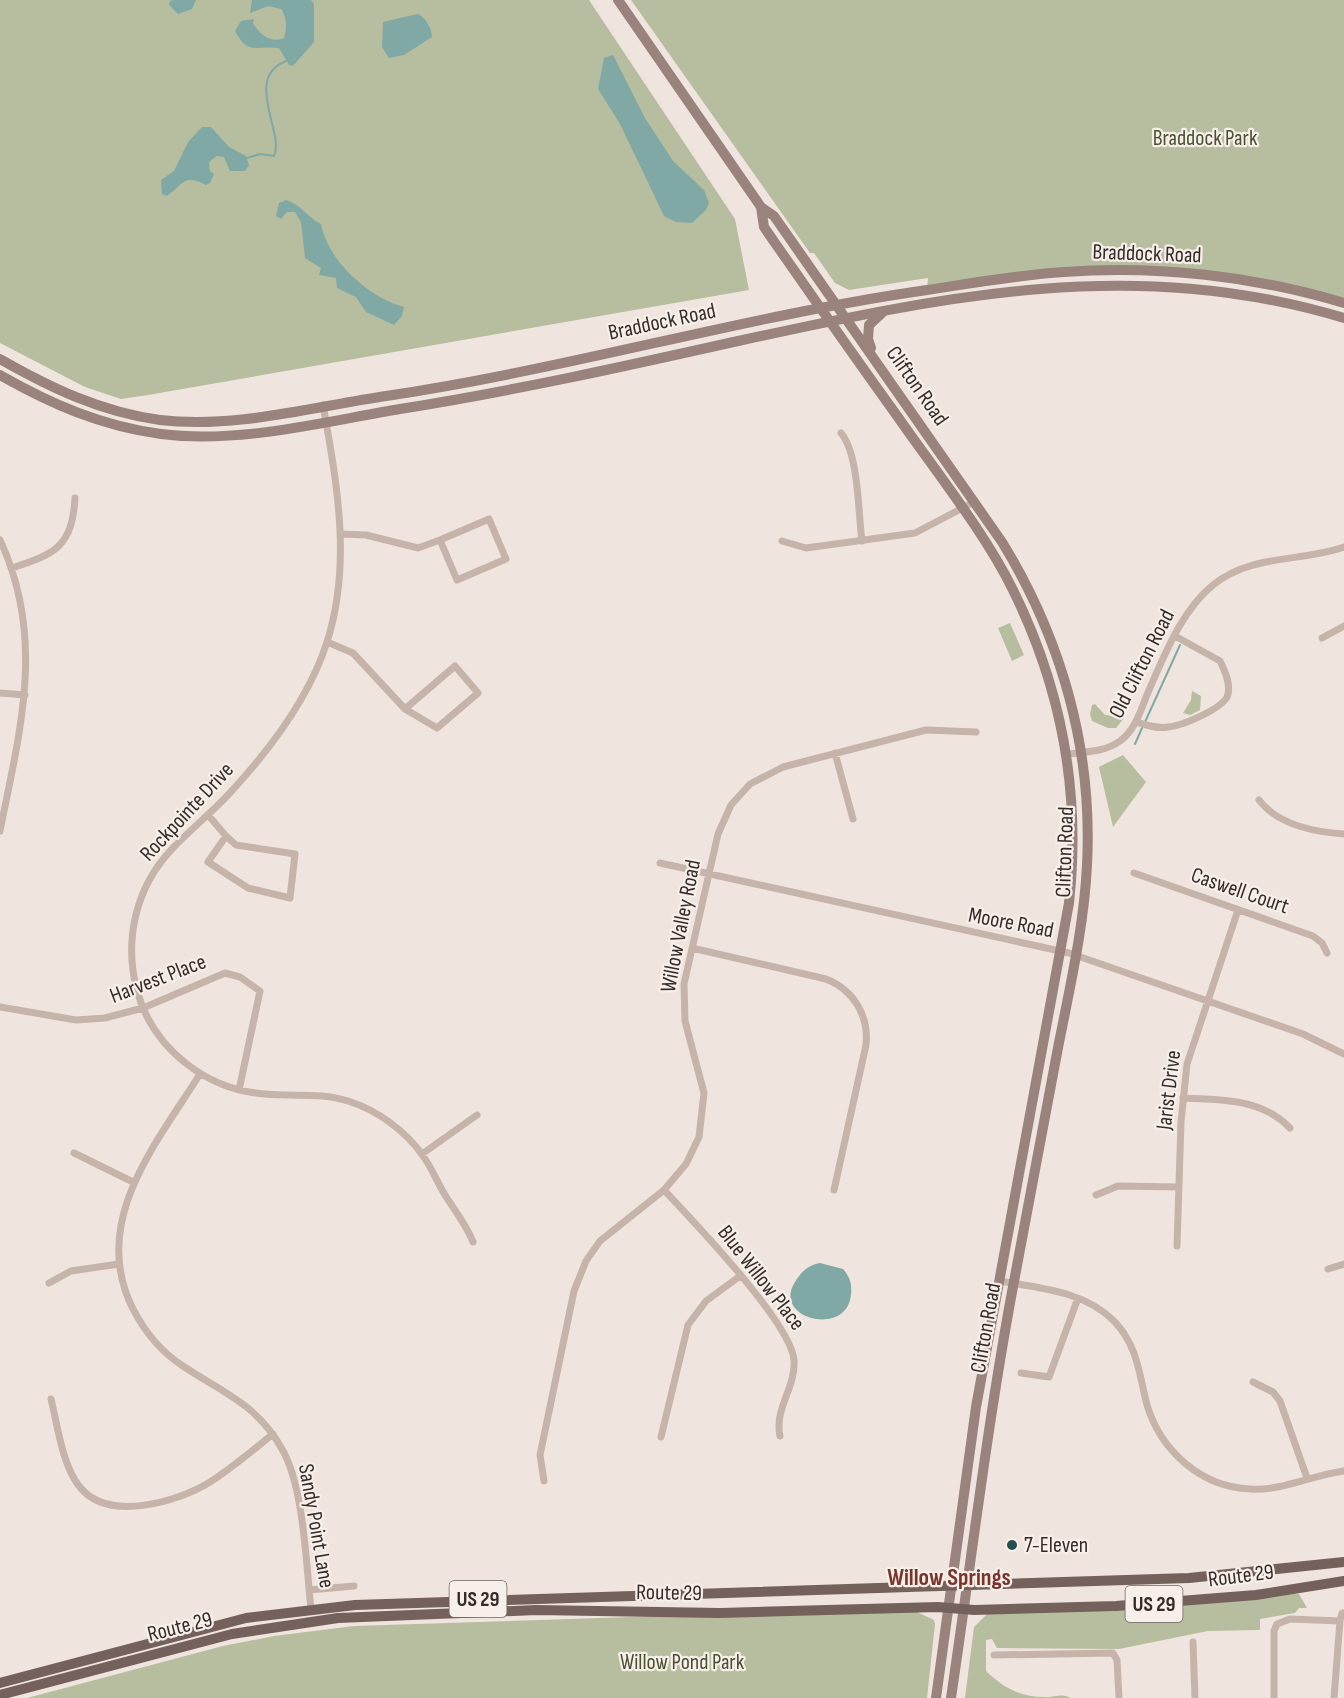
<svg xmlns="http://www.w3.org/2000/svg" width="1344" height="1698" viewBox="0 0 1344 1698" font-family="'Sofia Sans Condensed',sans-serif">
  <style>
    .green { fill: #b7bd9f }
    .water { fill: #80a9a6 }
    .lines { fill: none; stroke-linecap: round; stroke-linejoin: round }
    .stream { stroke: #80a9a6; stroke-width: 2 }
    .minor { stroke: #c6b4ab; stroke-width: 7 }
    .secondary { stroke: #9a837c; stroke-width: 10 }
    .primary { stroke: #75615c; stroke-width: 10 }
    .poi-dot { fill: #23514f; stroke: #f7efe9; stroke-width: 2 }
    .labels { text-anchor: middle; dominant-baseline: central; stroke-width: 4.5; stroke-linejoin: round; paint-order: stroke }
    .shield { fill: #f7efe9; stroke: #6f6663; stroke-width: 1.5 }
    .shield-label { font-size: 21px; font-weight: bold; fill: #352b29 }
    .park-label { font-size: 22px; fill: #485030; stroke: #f7efe9 }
    .street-label { font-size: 22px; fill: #352b29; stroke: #f7efe9 }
    .poi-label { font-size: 22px; fill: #352b29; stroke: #f7efe9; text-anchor: start }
    .neighbourhood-label { font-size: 24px; font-weight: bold; fill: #7a342b; stroke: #f7efe9 }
  </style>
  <rect width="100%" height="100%" fill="#efe5de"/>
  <!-- green -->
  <path class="green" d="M0,0H589L735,219L749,290L148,395L121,399L85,387L0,343Z
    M631,0H1344V305C1269,284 1183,266 1105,270C1046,273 986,283 927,290L928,278L849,290L835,283L814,253H810Z
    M1010,623L1024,655L1012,661L998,628Z
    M1192,691L1201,696L1200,710L1190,715L1183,713L1191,700Z
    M1095,704L1105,715L1125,717L1116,728H1108L1092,721L1090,714L1092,705Z
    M1123,755L1146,782L1113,827L1099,767Z
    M1292,1593L1299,1594L1307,1608H1299L1295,1613L1260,1619V1630L1208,1631L1119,1649L997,1648L992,1639L986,1640V1671C1005,1689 1022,1698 1049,1697C1058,1696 1062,1694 1071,1698H965L974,1627L989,1612Z
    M915,1611L934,1620L935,1624L927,1698H27L223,1646L274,1636L354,1626L754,1613Z"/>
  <!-- water -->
  <path class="water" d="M173,0H196L192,9L178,14L169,5L170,1Z
    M252,0H311L314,4V42L293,66L289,65L279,48C256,45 248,56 235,31L241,21L254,19L253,23C259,34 271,44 284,38C287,28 287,17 281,9L268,6L250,13Z
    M417,14C425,16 432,29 432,37L404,55L389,58L382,47L383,22Z
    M613,55L645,118L673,161L704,190L709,203L706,210L692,223L676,222L664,216L620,124L598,89L604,58Z
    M202,127H211L229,147L246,156L249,165L245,171H230L224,157L217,156L209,162L210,171L214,174L210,183L206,185C183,173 183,185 167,196L162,194L161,180L174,171L188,142Z
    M286,200C302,205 307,217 321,224C328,261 368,297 404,307L402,316L394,325L366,312L356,297L337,288L336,278L319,275L321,268L305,258L301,222L295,212H287L281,219L276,216L279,203Z
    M820,1263L843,1269C850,1277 852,1284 851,1294C848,1338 771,1319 795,1282C801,1272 808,1265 820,1263Z"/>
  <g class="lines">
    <!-- stream -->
    <path class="stream" d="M247,158L260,154L274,156C285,133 243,78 286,61
      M1145,722L1180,645
      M1135,744L1142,728"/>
    <!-- minor -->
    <path class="minor" d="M323,405C337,484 352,564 327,642C309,699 268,752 228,795C210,814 190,830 172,849C135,888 123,942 138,994C155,1050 207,1090 265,1094C294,1097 320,1092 348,1101C377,1110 406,1131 423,1156C432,1168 437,1182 445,1195C455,1211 466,1224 473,1242
      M841,433C859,454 858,513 862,541
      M489,519L506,559L457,580L440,540Z
      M341,534L366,535L418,548L440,540
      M0,540C46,639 20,730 0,831
      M782,541L806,548L915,533L974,502
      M12,568C55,554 72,547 75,498
      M1322,638L1344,626
      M327,642L353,653L405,709
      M455,666L478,693L437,728L405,709Z
      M0,693L25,695
      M1136,722C1146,725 1157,729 1168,727C1182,726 1221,709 1227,697C1232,686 1225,671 1220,661L1175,636
      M835,753L853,819
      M1067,754C1085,752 1105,752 1120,741C1136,730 1142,706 1149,690C1165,654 1182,610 1213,585C1251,554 1301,562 1344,547
      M1259,800C1278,825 1314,832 1344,834
      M208,815L226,836
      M226,836L236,845L295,854L290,898L248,888L208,862Z
      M660,863L1069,953L1303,1034L1344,1054
      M1134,873L1313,936L1322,943L1327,953
      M692,948L826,979C854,990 869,1016 866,1045L834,1190
      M0,1007L76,1020L105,1018L143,1008L225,973L240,977L260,991L239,1090
      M200,1074C156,1144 89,1222 133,1309C145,1332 161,1352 183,1366C223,1393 257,1404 282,1449C304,1487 306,1564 311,1609
      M1183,1098C1222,1100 1261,1098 1290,1128
      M74,1153L133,1182
      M422,1154L477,1115
      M664,1190C693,1221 791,1323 794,1360C796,1388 774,1408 780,1436
      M1096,1195L1118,1186L1179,1187
      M1177,1246L1181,1122L1187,1064L1238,910
      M1328,1269L1344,1264
      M1000,1281C1040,1288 1084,1291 1114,1321C1138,1346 1139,1374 1147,1405C1161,1451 1201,1487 1250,1489C1283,1491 1312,1475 1344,1471
      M49,1283L71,1271L119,1264
      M1021,1373L1049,1377L1078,1298
      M1253,1382L1273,1392L1280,1401L1307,1478
      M51,1399C58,1427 62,1464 79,1486C107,1523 178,1502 210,1482C232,1468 253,1450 273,1434
      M661,1437L688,1325L706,1301L740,1276
      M544,1481L540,1455L574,1291L586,1261L600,1241L664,1190L686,1164L699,1137L704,1093L685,1021L684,984L718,834L731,805L750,784L783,767L926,730L976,732
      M309,1590L354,1586
      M1193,1642L1195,1698
      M994,1655L1113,1653L1117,1660L1119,1698
      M1274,1698V1631L1277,1624L1290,1619L1340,1621
      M1334,1698L1340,1621L1342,1613H1344"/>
    <!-- secondary -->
    <path class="secondary" d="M618,0L761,207L774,216L1002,542C1062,640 1093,750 1087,865C1084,928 1069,991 1057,1053C1042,1132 1027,1212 1012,1292C987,1427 971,1563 951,1698
      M761,207L764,227C809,292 854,356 900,420C937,473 985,533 1013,590C1062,689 1081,794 1069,903L976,1407L936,1698
      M871,348L868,339L869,325L884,311
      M0,359C51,388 101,412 160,420C234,429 312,407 386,396C568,369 745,316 927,290C973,283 1018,275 1064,272C1157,265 1254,276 1344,303
      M0,375C51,404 101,426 161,434C239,444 322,422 400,409C514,391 626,366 738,341C945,296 1135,255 1344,318"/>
    <!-- primary -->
    <path class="primary" d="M0,1683L246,1618L355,1605L1189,1578L1344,1562
      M0,1695L232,1634L338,1618L536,1610L720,1613L938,1607L974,1610L1116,1606L1256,1595L1344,1581"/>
  </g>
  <!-- markers -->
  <circle class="poi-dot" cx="1012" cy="1545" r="6"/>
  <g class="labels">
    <!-- shield labels -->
    <g class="shield">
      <rect x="449.5" y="1581" width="57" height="36" rx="4.5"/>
      <rect x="1125.5" y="1586" width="57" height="36" rx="4.5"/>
    </g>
    <g class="shield-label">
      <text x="478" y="1599">US 29</text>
      <text x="1154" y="1604">US 29</text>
    </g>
    <!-- park labels -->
    <g class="park-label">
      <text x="1205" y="138">Braddock Park</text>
      <text x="682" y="1662">Willow Pond Park</text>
    </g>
    <!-- street labels -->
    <g class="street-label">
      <text transform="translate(1147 254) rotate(2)">Braddock Road</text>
      <text transform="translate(662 322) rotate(-12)">Braddock Road</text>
      <text transform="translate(917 386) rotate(55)">Clifton Road</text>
      <text transform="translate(1142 664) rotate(-63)">Old Clifton Road</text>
      <text transform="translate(187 812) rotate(-47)">Rockpointe Drive</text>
      <text transform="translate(1065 852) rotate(-88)">Clifton Road</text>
      <text transform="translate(1240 891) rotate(19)">Caswell Court</text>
      <text transform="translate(1011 923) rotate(11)">Moore Road</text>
      <text transform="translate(681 926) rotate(-79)">Willow Valley Road</text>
      <text transform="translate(158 979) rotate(-21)">Harvest Place</text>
      <text transform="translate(1169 1090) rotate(-83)">Jarist Drive</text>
      <text transform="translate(761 1278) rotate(52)">Blue Willow Place</text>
      <text transform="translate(986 1328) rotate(-80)">Clifton Road</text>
      <text transform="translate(316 1526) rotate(80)">Sandy Point Lane</text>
      <text transform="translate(1241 1576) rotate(-7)">Route 29</text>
      <text transform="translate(669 1593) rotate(1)">Route 29</text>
      <text transform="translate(180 1627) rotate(-14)">Route 29</text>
    </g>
    <!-- poi labels -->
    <g class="poi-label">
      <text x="1024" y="1545">7-Eleven</text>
    </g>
    <!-- neighbourhood labels -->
    <g class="neighbourhood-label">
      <text x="949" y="1577">Willow Springs</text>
    </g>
  </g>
</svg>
